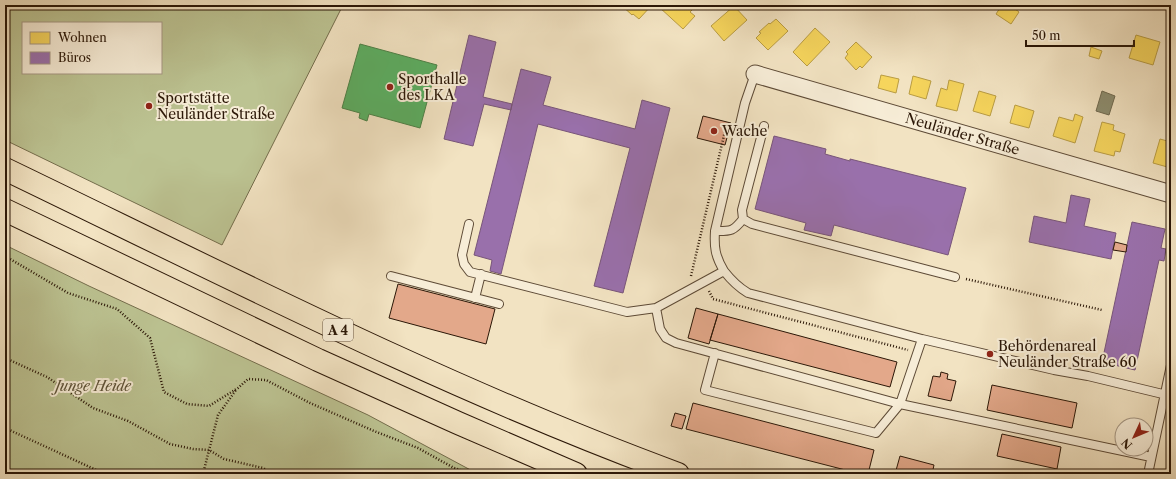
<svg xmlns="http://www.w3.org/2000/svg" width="1176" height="479" viewBox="0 0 1176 479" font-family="'Libre Caslon Text',serif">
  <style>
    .green { fill: #bcc392; stroke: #746d4c; fill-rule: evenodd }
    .homes { fill: #f6d55c; stroke: #b99c42 }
    .offices { fill: #9970ab; stroke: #78557a }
    .public { fill: #5aae61; stroke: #4c8146 }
    .industry { fill: #8c8c6e; stroke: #6f694f }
    .building { fill: #e3a88a; stroke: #2b1707 }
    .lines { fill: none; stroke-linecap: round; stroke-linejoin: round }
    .lane-casing { stroke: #5d4a36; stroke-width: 10 }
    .street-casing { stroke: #5d4a36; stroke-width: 19 }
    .highway-casing { stroke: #2b1707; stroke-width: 24 }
    .path { stroke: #2b1707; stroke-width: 2.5; stroke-dasharray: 1 2; stroke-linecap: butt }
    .lane { stroke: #f7edd7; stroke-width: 8 }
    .street { stroke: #f7edd7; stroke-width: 17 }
    .highway { stroke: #f2e3c2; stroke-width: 22 }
    .poi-dot { fill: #8f2418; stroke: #f7edd7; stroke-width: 1.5 }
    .labels { text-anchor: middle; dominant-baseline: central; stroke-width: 4; stroke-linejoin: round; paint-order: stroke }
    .shield { fill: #f7edd7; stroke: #685745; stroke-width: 1 }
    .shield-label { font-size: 13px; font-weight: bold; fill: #2b1707 }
    .poi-label { font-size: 14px; fill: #2b1707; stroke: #f7edd7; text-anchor: start }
    .street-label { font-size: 14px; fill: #2b1707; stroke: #f7edd7 }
    .park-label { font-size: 14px; font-style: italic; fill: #5e5338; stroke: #f7edd7 }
  </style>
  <rect width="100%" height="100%" fill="#f2e3c2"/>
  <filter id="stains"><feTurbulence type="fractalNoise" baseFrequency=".005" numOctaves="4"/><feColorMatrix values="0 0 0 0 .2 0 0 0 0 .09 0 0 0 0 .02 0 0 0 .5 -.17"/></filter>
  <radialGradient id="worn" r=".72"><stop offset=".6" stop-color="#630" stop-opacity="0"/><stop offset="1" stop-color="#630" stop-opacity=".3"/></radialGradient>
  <!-- green -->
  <path class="green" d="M5,5H343L222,245L5,140ZM23,23H161V73H23Z
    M5,245L89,286L368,415L478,474H5Z"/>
  <!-- homes -->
  <path class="homes" d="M621,5H652L639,19L633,14L632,15Z
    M661,5H697L690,12L695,16L683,29L659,7Z
    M1002,5H1010L1019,12L1011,24L996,14Z
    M734,6L747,20L724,41L711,26Z
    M776,19L788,31L768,50L756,38L761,33L759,32L769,23L770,24Z
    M815,28L830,42L807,66L793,52Z
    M1136,35L1160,42L1153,65L1129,58Z
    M856,42L872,57L862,68L860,66L856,70L845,58L848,54L846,52Z
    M1091,47L1102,51L1099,59L1089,56Z
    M881,75L899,79L896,93L878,88Z
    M913,76L931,81L926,99L909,94Z
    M949,80L964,84L957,111L936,106L941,88L947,90Z
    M979,91L996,96L990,116L973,111Z
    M1015,105L1034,111L1029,128L1010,123Z
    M1075,114L1083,117L1075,143L1053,136L1059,117L1073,121Z
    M1102,122L1114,125L1113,130L1125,134L1120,152L1115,151L1114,156L1094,151Z
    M1160,139L1171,142V168L1153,163Z"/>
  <!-- offices -->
  <path class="offices" d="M469,35L496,42L483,97L512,104L511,110L484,104L473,146L444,139Z
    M521,69L551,77L543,105L635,129L642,100L670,108L623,293L594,286L630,148L538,124L501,274L490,271L492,260L474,255Z
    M774,136L826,149L825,154L850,161V159L966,188L948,255L834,225L831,236L804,230L806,223L755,209Z
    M1071,195L1090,199L1084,226L1116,233L1111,259L1029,242L1034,216L1066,223Z
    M1132,222L1165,229L1161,248L1166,249L1164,261L1159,260L1135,370L1102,362Z
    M1171,453V474H1167Z"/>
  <!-- public -->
  <path class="public" d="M360,44L437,65L420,128L369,114L367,121L359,118L360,113L342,108Z"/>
  <!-- industry -->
  <path class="industry" d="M1102,91L1115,96L1109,115L1096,111Z"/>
  <!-- building -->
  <path class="building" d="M703,116L731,123L725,145L697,138Z
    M1115,242L1127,245L1126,252L1113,250Z
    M398,284L495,309L486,344L389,318Z
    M696,308L718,314L709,344L688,338Z
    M718,314L897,362L890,387L710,340Z
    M941,372L948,374L947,379L956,381L951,401L928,396L933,376L940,377Z
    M992,385L1077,403L1072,428L987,410Z
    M693,403L874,450L868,474H861L686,429Z
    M675,413L686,416L682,429L671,426Z
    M1002,434L1061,447L1057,469L997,456Z
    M900,456L934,465L932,474H895Z"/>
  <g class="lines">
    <defs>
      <path id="lane" d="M764,126L742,210L743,219L752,224L955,277
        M469,224L462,255L464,264L470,272L627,312L656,308L724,271C715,256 714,247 715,231L745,103L755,74
        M715,231C730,231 733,232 743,219
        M724,271C731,280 738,287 748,293L922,339L1054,370L1088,376L1171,396
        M391,276L499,304
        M475,298L481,274
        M656,308L660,329L666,338L676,343L900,404L876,433L705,390L715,353
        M922,339L900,404L1151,457
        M1148,474L1171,365"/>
      <g id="street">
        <path id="s1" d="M755,74L1171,194"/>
      </g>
      <path id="highway" d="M5,169C227,276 447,389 678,474
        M5,210L318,360L458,423L576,474"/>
    </defs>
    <!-- lane casing -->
    <use href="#lane" class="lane-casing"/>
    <!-- street casing -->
    <use href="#street" class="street-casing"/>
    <!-- highway casing -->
    <use href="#highway" class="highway-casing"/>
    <!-- path -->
    <path class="path" d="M5,256L68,293L117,309L150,338L164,392L187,404L209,406L238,388L248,379L266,380L310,403L374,431L418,448L454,468L473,474
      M691,276L725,131
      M966,279L1102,310
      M709,291L713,299L908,350
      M5,358L47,377L93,408L128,421L170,444L193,449L209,450L224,459L263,468L273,474
      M5,428L105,474
      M203,474L218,415L236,390"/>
    <!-- lane -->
    <use href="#lane" class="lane"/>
    <!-- street -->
    <use href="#street" class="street"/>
    <!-- highway -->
    <use href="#highway" class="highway"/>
  </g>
  <!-- markers -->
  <g class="poi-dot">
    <circle cx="390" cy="87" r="4"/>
    <circle cx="149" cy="106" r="4"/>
    <circle cx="714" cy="131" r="4"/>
    <circle cx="990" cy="354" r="4"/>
  </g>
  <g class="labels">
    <!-- shield labels -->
    <rect class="shield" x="323" y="319" width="30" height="22" rx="3"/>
    <g class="shield-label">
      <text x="338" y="330">A 4</text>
    </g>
    <!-- poi labels -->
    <g class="poi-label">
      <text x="398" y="79">Sporthalle<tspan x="398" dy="16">des LKA</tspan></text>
      <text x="157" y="98">Sportstätte<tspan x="157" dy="16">Neuländer Straße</tspan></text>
      <text x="722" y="131">Wache</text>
      <text x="998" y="346">Behördenareal<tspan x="998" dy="16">Neuländer Straße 60</tspan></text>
    </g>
    <!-- street labels -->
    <g class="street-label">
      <text stroke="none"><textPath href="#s1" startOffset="216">Neuländer Straße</textPath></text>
    </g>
    <!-- park labels -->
    <g class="park-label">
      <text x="93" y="386">Junge Heide</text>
    </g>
  </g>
  <!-- margin -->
  <rect width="1176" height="479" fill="none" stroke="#f2e3c2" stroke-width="20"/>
  <rect x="6" y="6" width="1164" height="467" fill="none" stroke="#2b1707" stroke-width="2"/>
  <rect x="10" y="10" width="1156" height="459" fill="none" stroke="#2b1707"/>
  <!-- legend -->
  <rect x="22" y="22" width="140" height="52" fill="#f7edd7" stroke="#a59784"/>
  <rect x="30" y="32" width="20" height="12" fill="#f6d55c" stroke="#a59784"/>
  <text x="58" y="42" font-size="12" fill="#2b1707">Wohnen</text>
  <rect x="30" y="52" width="20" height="12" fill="#9970ab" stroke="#a59784"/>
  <text x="58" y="62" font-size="12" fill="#2b1707">Büros</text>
  <!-- north arrow -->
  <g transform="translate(1134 437) rotate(226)"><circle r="19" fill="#f7edd7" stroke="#a59784"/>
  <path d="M0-3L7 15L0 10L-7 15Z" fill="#8f2418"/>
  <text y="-6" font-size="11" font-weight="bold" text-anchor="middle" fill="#2b1707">N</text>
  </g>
  <!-- scale -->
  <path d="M1026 40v6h108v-6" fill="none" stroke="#2b1707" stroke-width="2"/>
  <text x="1032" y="40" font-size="12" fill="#2b1707" stroke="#f7edd7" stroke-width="3" paint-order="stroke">50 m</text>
  <rect width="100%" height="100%" filter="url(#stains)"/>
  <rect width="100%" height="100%" fill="url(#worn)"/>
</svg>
